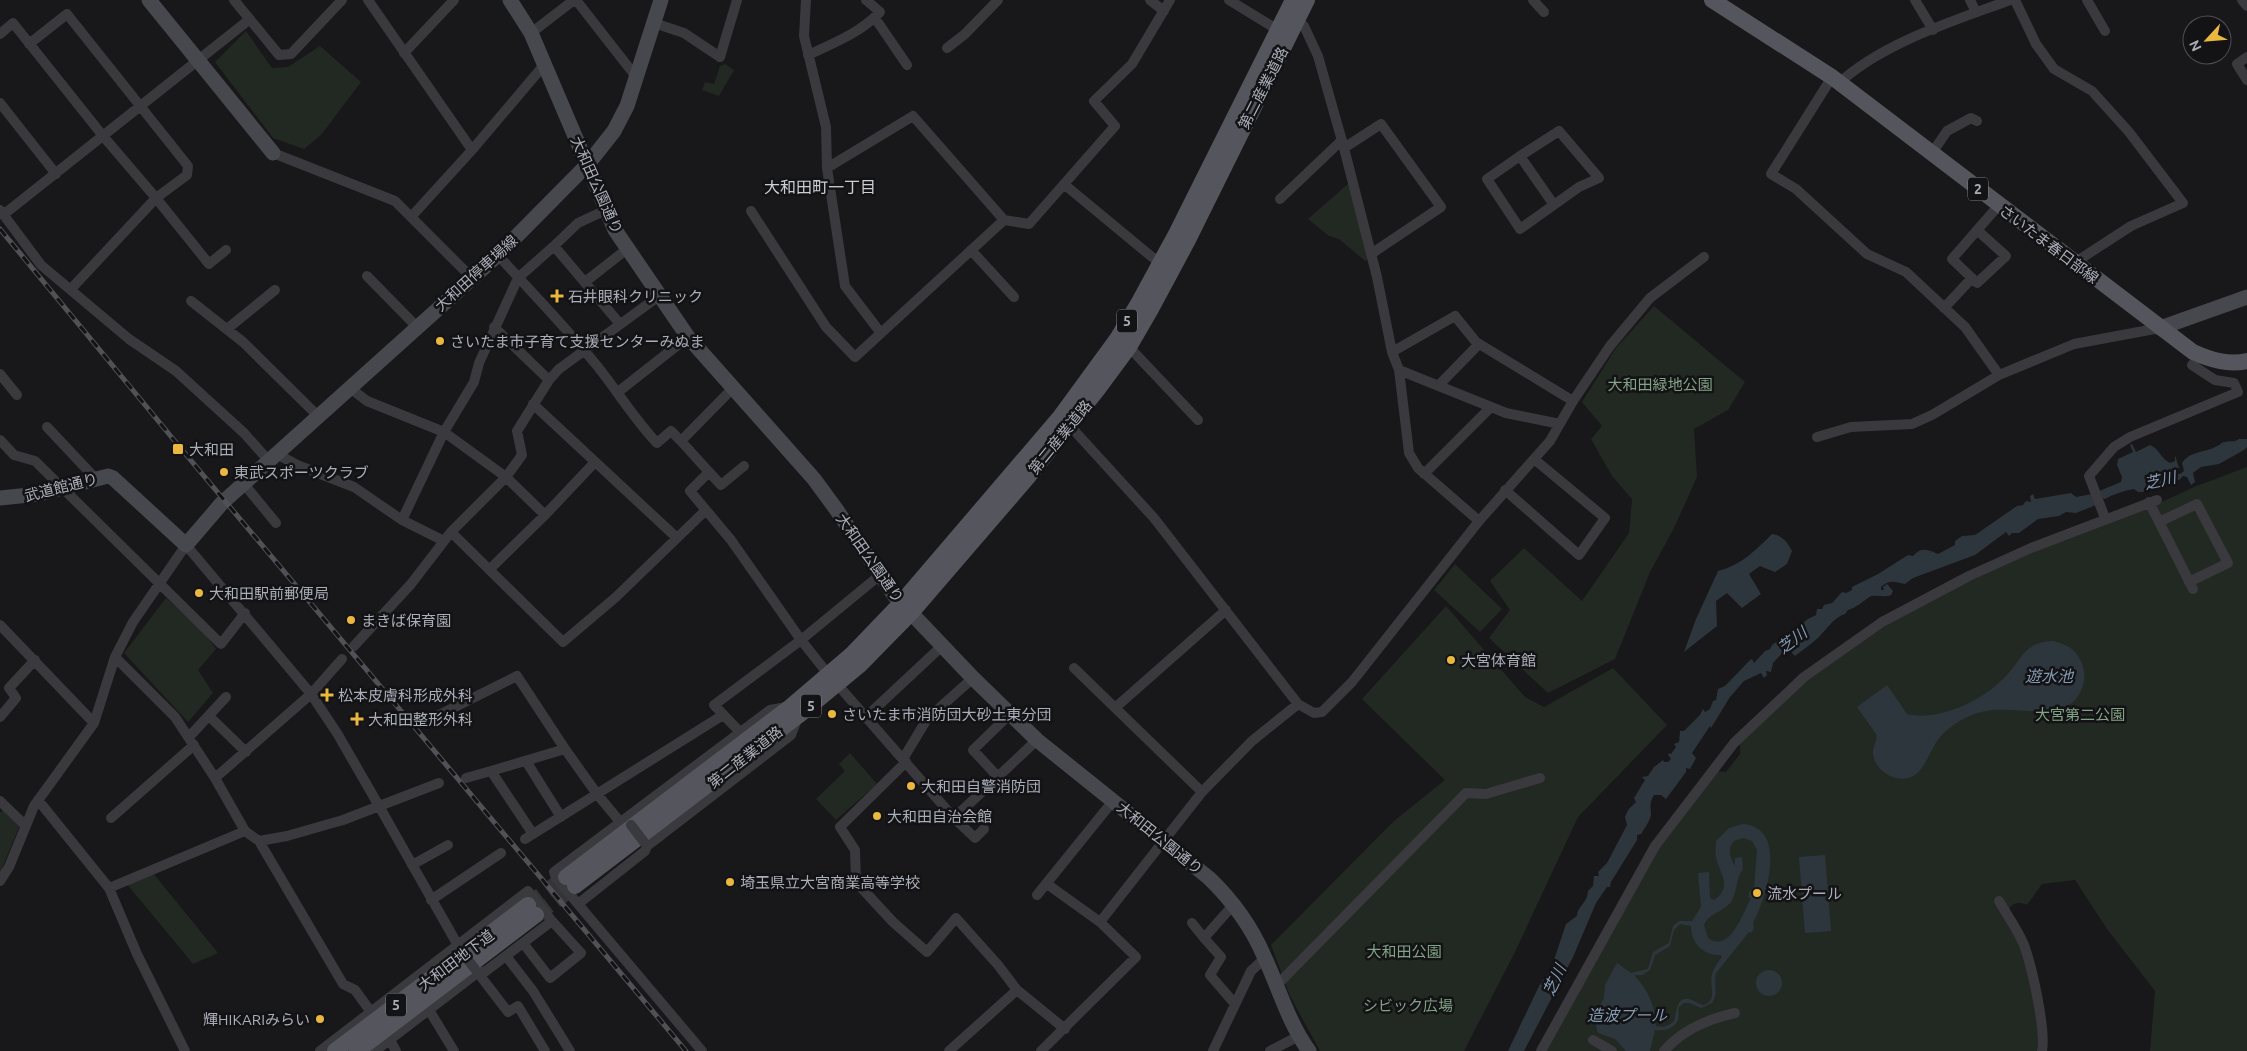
<svg xmlns="http://www.w3.org/2000/svg" width="2247" height="1051" viewBox="0 0 2247 1051" font-family="Ubuntu,'Noto Sans JP',sans-serif">
  <style>
    .green { fill: #222923 }
    .water { fill: #2e363d; fill-rule: evenodd }
    .lines { fill: none; stroke-linecap: round; stroke-linejoin: round }
    .primary-tunnel { stroke: #353539; stroke-width: 16; stroke-dasharray: 16 8; stroke-linecap: butt }
    .street { stroke: #39393e; stroke-width: 10 }
    .secondary { stroke: #47484e; stroke-width: 15 }
    .primary { stroke: #55565d; stroke-width: 16 }
    .rail-casing { stroke: #505157; stroke-width: 5 }
    .rail { stroke: #131214; stroke-width: 3; stroke-dasharray: 9; stroke-linecap: butt }
    .street-bridge { stroke: #39393e; stroke-width: 10 }
    .poi-dot { fill: #eab83f; stroke: #131214; stroke-width: 2 }
    .labels { text-anchor: middle; dominant-baseline: central; stroke-width: 5; stroke-linejoin: round; paint-order: stroke }
    .shield { fill: #131214; stroke: #7d7f88; stroke-width: 1 }
    .shield-label { font-size: 14px; font-weight: bold; fill: #aaaeb9 }
    .street-label { font-size: 15px; fill: #aaaeb9; stroke: #131214 }
    .poi-label { font-size: 15px; fill: #aaaeb9; stroke: #131214; text-anchor: start }
    .park-label { font-size: 15px; fill: #82a386; stroke: #131214 }
    .neighbourhood-label { font-size: 16px; fill: #cbcdd5; stroke: #131214 }
    .water-label { font-size: 16px; font-style: italic; fill: #839ab2; stroke: #131214 }
  </style>
  <rect width="100%" height="100%" fill="#181719"/>
  <!-- green -->
  <path class="green" d="M246,31L272,68L288,67L320,46L361,82L321,135L304,149L273,138L215,62Z
    M725,64L734,70L719,96L702,90L705,82L714,84L720,66Z
    M1349,183L1369,259L1365,261L1339,239L1329,236L1308,219Z
    M1654,306L1745,382L1728,410L1694,429L1697,477L1674,528L1650,572L1615,659L1548,693L1489,638L1510,610L1490,581L1524,548L1582,601L1629,533L1632,499L1612,476L1591,439L1602,426L1582,402L1616,348Z
    M2247,467V1051H2150L2155,991L2107,929L2075,880L2042,884L2027,905C2018,901 2012,903 2008,911C2025,955 2042,1004 2037,1051H1546L1659,848L1716,771L1726,772L1740,754V742L1818,668L1909,610L2068,533L2153,506L2194,487Z
    M1455,564L1502,609L1480,632L1434,590Z
    M166,598L204,632L216,649L198,670L213,693L188,722L124,653Z
    M1446,606L1525,697L1544,707L1613,668L1667,725L1578,817L1515,952L1464,1051H1320L1290,996L1271,945L1394,821L1445,780L1362,699Z
    M850,753L877,784L836,820L816,799L845,771L839,764Z
    M3,809L20,825L0,873V813Z
    M153,873L218,953L193,964L127,884Z"/>
  <!-- water -->
  <path class="water" d="M2239,439H2247V447L2244,450L2219,464L2201,467L2193,473L2195,482L2191,485L2187,477L2183,476L2179,480L2174,479L2169,482L2163,480L2162,483L2143,492H2138L2134,489C2123,491 2114,494 2105,499L2102,498L2096,505L2076,513L2066,512L2059,516L2038,519L2019,533H2012L2009,536L2006,532L1975,555L1913,578L1905,584C1895,582 1890,579 1881,587V590H1884L1883,587L1887,584L1893,591L1891,595C1885,598 1878,595 1872,596C1869,596 1857,608 1848,610L1845,614C1833,618 1827,629 1818,638C1811,644 1803,650 1795,656L1787,648L1773,663L1771,672L1766,671L1767,675L1764,678L1761,673L1744,681L1730,697L1711,728L1710,726L1692,753L1696,758L1690,769L1686,768V772L1666,799L1661,795H1654C1649,803 1651,807 1651,815C1650,821 1644,829 1641,834L1637,835V840L1611,882L1610,887H1607L1596,903L1573,957L1524,1051H1508L1539,986L1551,969L1566,924L1577,916C1578,905 1587,904 1588,891L1593,886L1594,876H1599L1598,872L1607,863L1627,825L1625,817L1628,810L1636,802L1634,798L1645,780L1642,777L1648,776L1654,767L1663,760L1664,762H1668L1671,759L1668,755L1669,753L1671,754L1676,747L1674,744L1679,742L1680,731H1684L1700,715L1703,709L1705,712L1710,709L1713,701L1716,700L1718,689L1725,686L1750,660L1752,659L1754,663L1765,651L1770,649L1772,645L1808,619L1816,615L1817,609H1822L1824,605L1832,603L1842,592L1846,593L1852,590V587L1878,574L1908,555L1913,556C1921,547 1927,549 1938,554L1955,545V541L1962,536L1975,535L2017,506L2023,505L2026,501L2031,502L2030,496L2033,494L2035,499L2071,493L2076,497L2092,494L2121,482L2122,477L2117,465L2118,459L2133,452L2130,445L2132,444L2136,452L2150,445C2160,449 2160,458 2170,463L2175,461V455L2179,468H2173L2170,471L2171,474H2180L2184,471L2182,463C2191,450 2206,453 2217,446C2221,445 2220,443 2224,442C2230,440 2233,443 2239,439Z
    M1772,534C1783,536 1787,541 1792,551L1787,564L1775,572L1760,566L1749,574L1761,594L1742,608L1727,593L1716,601L1717,626L1684,652L1696,619L1718,571C1741,565 1755,551 1772,534Z
    M2053,641C2064,644 2072,647 2078,656C2084,665 2086,676 2083,685C2073,724 2020,707 1992,710C1982,711 1972,714 1963,719C1953,725 1944,731 1937,741C1926,757 1922,783 1897,778C1885,776 1873,765 1873,752C1873,745 1878,741 1876,734L1857,707L1887,685L1907,714C1939,722 1984,700 2006,676C2023,658 2024,642 2053,641Z
    M1743,824C1789,828 1766,898 1753,923L1754,928L1751,933L1749,932L1716,973C1713,984 1719,993 1712,1003L1701,1008L1690,1003H1684L1679,1007C1678,1012 1679,1016 1678,1020C1674,1029 1664,1031 1655,1030L1650,1051H1626L1615,1039L1598,1033L1592,1013L1596,1012L1604,998L1605,985L1617,963L1631,973L1648,969L1653,952L1669,943L1673,926L1679,921H1692L1701,907L1698,873L1709,872L1710,898L1714,900C1734,886 1719,873 1716,857C1715,851 1716,846 1716,841L1729,828ZM1743,838L1752,841L1757,850L1754,889L1750,891L1748,897L1751,898C1743,913 1730,954 1708,938L1704,925C1709,913 1723,912 1731,902C1738,891 1735,879 1743,869L1742,857L1735,858V867C1731,857 1726,850 1734,841ZM1680,924L1691,926C1691,944 1704,956 1721,955L1722,957C1718,962 1713,969 1712,975C1709,987 1718,1000 1704,1005C1698,1004 1697,1002 1692,1000C1676,994 1677,1012 1674,1021C1669,1026 1663,1028 1656,1026C1655,1005 1648,990 1634,975H1642L1650,970L1655,955L1670,946L1674,930Z
    M1825,855L1831,931L1805,933L1799,857Z
    M1756 983a13 13 0 1 1 26 0a13 13 0 1 1-26 0Z"/>
  <g class="lines">
    <!-- primary-tunnel -->
    <path class="primary-tunnel" d="M528,905L566,877
      M536,915L575,886"/>
    <!-- street -->
    <path class="street" d="M234,0L279,55L291,54L342,0
      M368,0L472,150
      M576,0L637,78
      M806,0L804,36L826,127L827,168L845,286L880,332
      M1150,0L1164,11
      M1229,0L1278,30H1284
      M1533,0L1544,12
      M1915,0L1933,30
      M1970,0L1976,12
      M2015,0L2036,44L2054,69L2092,91L2129,132L2183,203L2131,226L2074,263
      M2087,0L2105,31
      M2242,0L2247,6
      M875,18L907,65
      M1297,20L1304,26L1318,56L1344,148L1377,277L1392,352L1399,370L1409,453L1418,468L1479,521
      M654,23L684,33L720,57L737,0
      M531,33L574,0
      M0,34L13,23L103,136L156,198L71,289
      M29,44L67,14L188,166L187,175L156,198L209,264L226,250
      M947,48L965,34L998,0
      M404,53L454,0
      M808,55C834,43 860,33 880,12L866,0
      M2247,57L2237,64L2247,80
      M1832,77L1771,174L1796,189L1867,254L1906,272L1965,327L1999,375
      M1839,83C1884,42 1954,21 2010,0
      M0,103L56,174
      M1344,148L1381,124L1441,207L1371,254
      M273,153L395,201L472,278
      M1932,153L1947,131L1971,118L1977,121
      M1520,156L1559,131L1599,178L1579,187L1520,229L1487,179L1520,156L1554,205
      M827,168L913,116L1004,220L1029,224L1115,126L1094,101L1132,64L1170,0
      M1065,185L1152,257L1165,265
      M1280,199L1342,140
      M0,210L41,265L129,339L176,371L244,433L269,461
      M751,211L826,327L855,357L1004,220
      M3,215L250,19
      M411,217L472,150L544,65
      M1977,230L2006,256L1977,283L1952,259L1999,205
      M554,246L578,223L606,210
      M971,250L1014,297
      M498,255C531,292 567,328 598,367C618,392 635,420 657,443L671,431L681,441L733,388
      M367,276L417,327
      M585,282L627,249
      M191,301L243,342L318,416
      M1944,308L1972,278
      M494,327L549,380
      M227,329L275,290
      M1129,347L1198,420
      M1392,352L1455,316L1476,342L1573,401
      M1399,370L1506,413L1560,424
      M0,374L17,395
      M1438,386L1479,344
      M350,388L367,401L444,432L506,477L545,515
      M618,392L688,337
      M533,404L677,538
      M1070,426L1154,518L1298,704L1314,713L1322,712L1352,682L1479,521L1550,441L1573,401L1610,346L1650,298L1704,257
      M47,427L95,478
      M1817,437L1851,427L1912,424L1932,415L1999,375L2074,344L2160,328
      M0,440L14,455L35,461L221,644L245,613
      M681,441L709,472L690,491L731,540L801,640L828,674
      M277,454L297,465L354,487L402,520L444,541
      M709,472L721,485L744,466
      M1424,474L1491,407
      M244,484L276,523
      M1505,490L1579,555L1605,518L1534,459
      M2149,502L2193,589
      M2105,518L2089,476L2114,447L2130,437L2238,392L2234,383L2215,380L2192,365L2200,355
      M402,520L444,432L474,382L479,363L518,278L554,246L620,324
      M2159,522L2197,504L2228,563L2189,582
      M451,532L563,642L616,597L705,511
      M490,569L545,515L595,462
      M0,625L94,723
      M354,646L411,584L451,532L506,477L522,455L517,431L549,380L559,369L659,296
      M115,657L175,717L215,778L245,831L259,841L287,836L343,820L439,783
      M1074,668L1202,792
      M837,684L954,818L975,838L984,829
      M1116,707L1226,610
      M209,716L246,752
      M0,717L16,698L9,688L35,660
      M866,717L942,646
      M433,718L517,676L565,749L597,794L621,823
      M740,732L714,705L801,640L880,575
      M189,737L226,697
      M903,759L927,719L973,678
      M526,761L561,817
      M906,762L840,827L855,850L856,882L893,922L927,952L956,918L998,965L1017,990L1065,1029
      M998,777L973,750L1009,715
      M215,778L311,694L342,659
      M466,778L491,771
      M38,800L109,888L137,954L185,1051
      M0,801L26,826
      M111,818L194,745
      M954,818L1037,740
      M533,834L491,771L565,749
      M525,839L723,715
      M259,841L343,984L355,990L371,1012
      M412,865L448,845
      M0,881L9,867L34,806L94,723L115,657L133,622L186,545L311,694L337,733L379,806L460,949
      M1047,884L1100,922
      M109,888L245,831
      M1037,895L1113,801
      M431,900L501,853
      M1999,901C2007,915 2018,930 2024,945C2032,967 2046,1029 2042,1051
      M578,904L645,851L647,846L791,735L798,717
      M1234,904L1204,938L1221,957L1210,975L1235,1004
      M1192,923L1204,938
      M523,943L550,978L581,953L552,921
      M506,956L533,991L570,1051
      M475,969L508,1012L518,1006L545,1051
      M1276,986L1466,793L1486,794L1540,778
      M429,1010L454,1051
      M390,1040L396,1051
      M1593,1040L1612,1051
      M320,1051L528,891L552,921L486,971L477,973L375,1051
      M702,1051L556,878L554,872L770,710L786,707
      M949,1051L1017,990
      M1041,1051L1136,957L1100,922L1202,792L1252,741L1298,704
      M1213,1051L1251,971L1265,958
      M1270,1051L1299,1036
      M1541,1051L1655,846L1734,743L1804,677L1882,622L1969,576L2031,548L2157,500
      M1664,1051C1682,1030 1708,1019 1735,1013"/>
    <!-- secondary -->
    <path class="secondary" d="M149,0L273,153
      M510,0L531,33L615,230L688,337L814,479L836,509L894,595L973,678L1037,740L1209,878C1233,901 1251,926 1264,956C1279,988 1288,1022 1309,1051
      M2160,328L2247,297
      M0,498L39,494L108,476L113,478L186,545L222,503L498,255L588,164L614,131L627,106L661,0"/>
    <!-- primary -->
    <path class="primary" d="M1712,0L1832,77L2193,352C2211,360 2228,365 2247,361
      M566,877L790,707L852,654L901,603L1060,417L1117,339L1139,302L1176,234L1293,0
      M575,886L798,716L861,664L911,613L1028,477L1098,389L1129,347L1151,309L1188,240L1307,0
      M335,1051L528,905
      M357,1051L536,915"/>
    <defs>
      <path id="rail" d="M0,229L183,451L686,1051"/>
    </defs>
    <!-- rail casing -->
    <use href="#rail" class="rail-casing"/>
    <!-- rail -->
    <use href="#rail" class="rail"/>
    <!-- street-bridge -->
    <path class="street-bridge" d="M631,825L644,842
      M460,949L467,959
      M468,960L475,969"/>
  </g>
  <!-- markers -->
  <g class="poi-dot">
    <path d="M554.5 288.5h5v5h5v5h-5v5h-5v-5h-5v-5h5z"/>
    <circle cx="440" cy="341" r="5"/>
    <rect x="172" y="443" width="12" height="12" rx="2.5"/>
    <circle cx="224" cy="472" r="5"/>
    <circle cx="199" cy="593" r="5"/>
    <circle cx="351" cy="620" r="5"/>
    <circle cx="1451" cy="660" r="5"/>
    <path d="M324.5 687.5h5v5h5v5h-5v5h-5v-5h-5v-5h5z"/>
    <circle cx="832" cy="714" r="5"/>
    <path d="M354.5 711.5h5v5h5v5h-5v5h-5v-5h-5v-5h5z"/>
    <circle cx="911" cy="786" r="5"/>
    <circle cx="877" cy="816" r="5"/>
    <circle cx="730" cy="882" r="5"/>
    <circle cx="1757" cy="893" r="5"/>
    <circle cx="320" cy="1019" r="5"/>
  </g>
  <g class="labels">
    <!-- shield labels -->
    <g class="shield">
      <rect x="1968" y="177.5" width="20" height="23" rx="4"/>
      <rect x="1117" y="309.5" width="20" height="23" rx="4"/>
      <rect x="801" y="694.5" width="20" height="23" rx="4"/>
      <rect x="386" y="993.5" width="20" height="23" rx="4"/>
    </g>
    <g class="shield-label">
      <text x="1978" y="189">2</text>
      <text x="1127" y="321">5</text>
      <text x="811" y="706">5</text>
      <text x="396" y="1005">5</text>
    </g>
    <!-- street labels -->
    <g class="street-label">
      <text transform="translate(1263 88) rotate(-63)">第二産業道路</text>
      <text transform="translate(597 185) rotate(66)">大和田公園通り</text>
      <text transform="translate(2049 244) rotate(37)">さいたま春日部線</text>
      <text transform="translate(476 273) rotate(-42)">大和田停車場線</text>
      <text transform="translate(1060 437) rotate(-51)">第二産業道路</text>
      <text transform="translate(61 487) rotate(-14)">武道館通り</text>
      <text transform="translate(870 558) rotate(55)">大和田公園通り</text>
      <text transform="translate(745 757) rotate(-38)">第二産業道路</text>
      <text transform="translate(1160 838) rotate(39)">大和田公園通り</text>
      <text transform="translate(456 960) rotate(-37)">大和田地下道</text>
    </g>
    <!-- poi labels -->
    <g class="poi-label">
      <text x="568" y="296">石井眼科クリニック</text>
      <text x="450" y="341">さいたま市子育て支援センターみぬま</text>
      <text x="189" y="449">大和田</text>
      <text x="234" y="472">東武スポーツクラブ</text>
      <text x="209" y="593">大和田駅前郵便局</text>
      <text x="361" y="620">まきば保育園</text>
      <text x="1461" y="660">大宮体育館</text>
      <text x="338" y="695">松本皮膚科形成外科</text>
      <text x="842" y="714">さいたま市消防団大砂土東分団</text>
      <text x="368" y="719">大和田整形外科</text>
      <text x="921" y="786">大和田自警消防団</text>
      <text x="887" y="816">大和田自治会館</text>
      <text x="740" y="882">埼玉県立大宮商業高等学校</text>
      <text x="1767" y="893">流水プール</text>
      <text x="310" y="1019" text-anchor="end">輝HIKARIみらい</text>
    </g>
    <!-- park labels -->
    <g class="park-label">
      <text x="1660" y="384">大和田緑地公園</text>
      <text x="2080" y="714">大宮第二公園</text>
      <text x="1404" y="951">大和田公園</text>
      <text x="1408" y="1005">シビック広場</text>
    </g>
    <!-- neighbourhood labels -->
    <g class="neighbourhood-label">
      <text x="820" y="187">大和田町一丁目</text>
    </g>
    <!-- water labels -->
    <g class="water-label">
      <text transform="translate(2160 480) rotate(-12)">芝川</text>
      <text transform="translate(1792 640) rotate(-37)">芝川</text>
      <text x="2049" y="676">遊水池</text>
      <text transform="translate(1554 980) rotate(-65)">芝川</text>
      <text x="1627" y="1015">造波プール</text>
    </g>
  </g>
  <!-- north arrow -->
  <g transform="translate(2207 40) rotate(244)"><circle r="24" fill="#131214" stroke="#4f5056"/>
  <path d="M0-4L9 19L0 12L-9 19Z" fill="#eab83f"/>
  <text y="-8" font-size="14" font-weight="bold" text-anchor="middle" fill="#aaaeb9">N</text>
  </g>
</svg>
